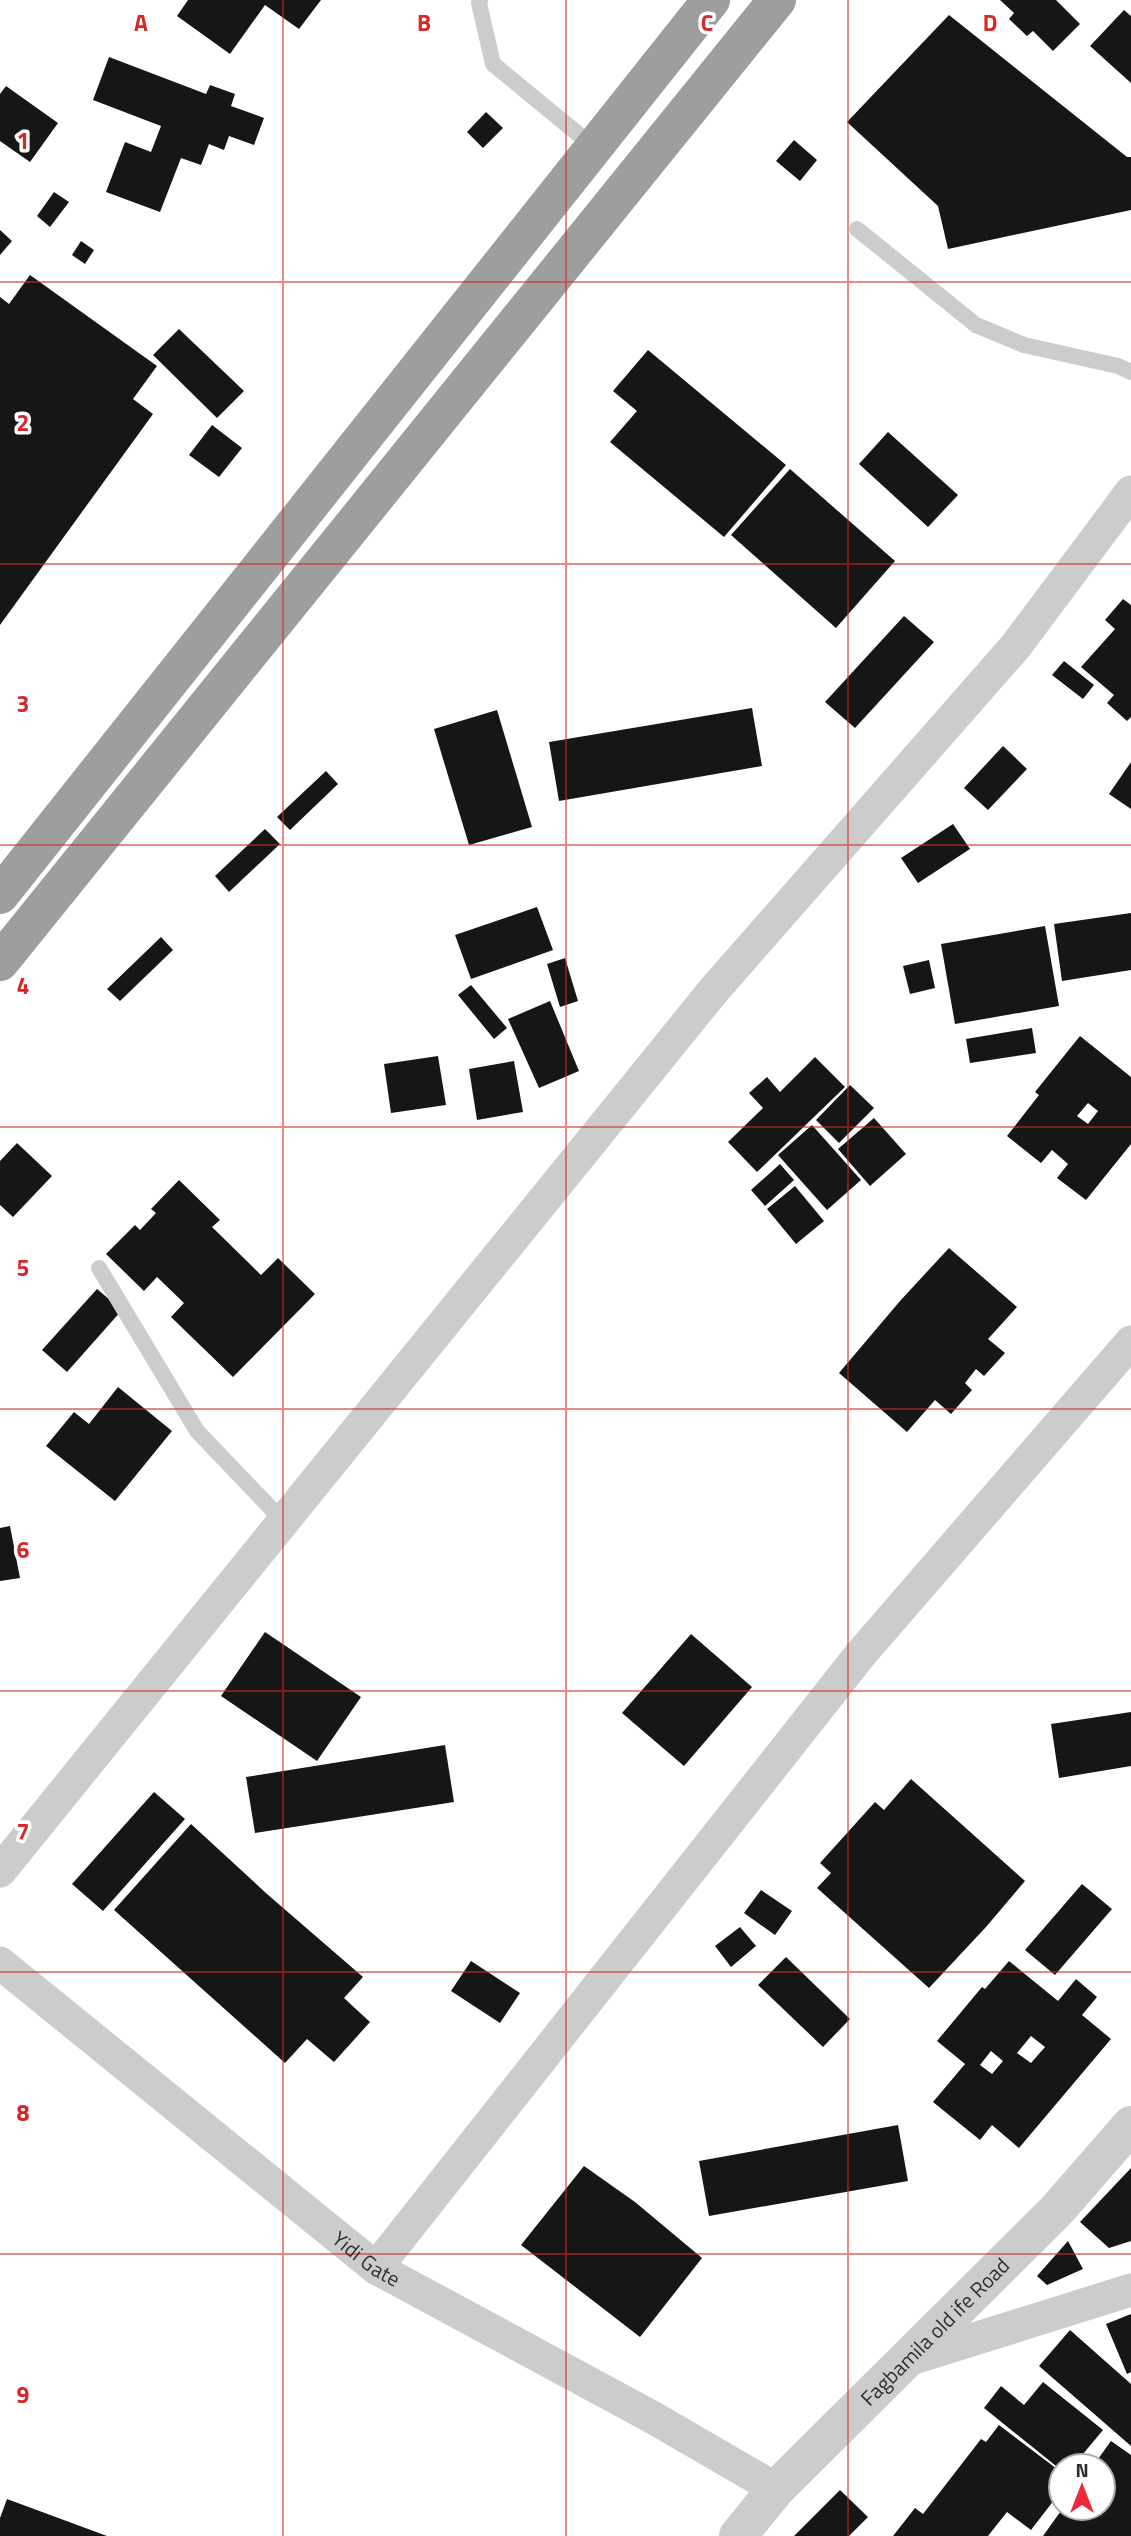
<svg xmlns="http://www.w3.org/2000/svg" width="1131" height="2536" viewBox="0 0 1131 2536" font-family="'Titillium Web',sans-serif">
  <style>
    .building { fill: #161616; fill-rule: evenodd }
    .lines { fill: none; stroke-linecap: round; stroke-linejoin: round }
    .service { stroke: #ccc; stroke-width: 16 }
    .minor { stroke: #ccc; stroke-width: 33 }
    .tertiary { stroke: #ccc; stroke-width: 38 }
    .trunk { stroke: #9e9e9e; stroke-width: 38 }
    .grid { fill: none; stroke: #d62828; stroke-width: 2; stroke-opacity: 0.55 }
    .labels { text-anchor: middle; dominant-baseline: central; stroke-width: 7; stroke-linejoin: round; paint-order: stroke }
    .street-label { font-size: 21px; fill: #2f2f2f; stroke: #fff }
    .grid-label { font-size: 23px; text-anchor: middle; font-weight: bold; fill: #d62828; stroke: #fff; stroke-width: 7; stroke-linejoin: round; paint-order: stroke }
  </style>
  <rect width="100%" height="100%" fill="#fff"/>
  <!-- building -->
  <path class="building" d="M188,0H321L299,29L265,5L230,54L177,16Z
    M1000,0H1056L1080,24L1053,51L1033,31L1027,36L1009,19L1014,13Z
    M1124,10L1131,16V83L1090,46Z
    M949,15L1127,157H1131V210L948,249L938,206L847,122Z
    M109,57L206,94L210,85L235,94L231,106L264,118L254,145L229,136L224,150L209,144L201,165L181,158L160,212L106,192L125,142L151,152L161,126L93,100Z
    M6,86L58,123L30,162L0,141V94Z
    M486,112L503,128L483,148L467,132Z
    M794,140L817,160L800,181L776,161Z
    M54,192L69,202L50,227L37,216Z
    M0,230L12,241L0,255Z
    M81,241L94,250L85,264L72,255Z
    M30,275L157,366L133,399L153,414L0,625V297L9,304Z
    M179,329L244,391L217,418L153,355Z
    M648,350L786,465L724,537L610,442L637,411L613,391Z
    M212,425L242,448L219,477L189,455Z
    M888,432L958,495L928,527L859,464Z
    M790,469L895,561L836,628L731,535Z
    M1123,599L1131,605V717L1127,721L1107,703L1114,695L1081,667L1115,629L1105,620Z
    M904,616L934,642L855,728L825,702Z
    M1064,661L1094,685L1083,699L1052,675Z
    M752,708L762,766L559,801L549,742Z
    M497,710L532,827L469,845L434,729Z
    M1003,746L1027,769L988,810L964,788Z
    M1131,762V809L1109,794Z
    M326,771L338,784L290,830L277,817Z
    M953,824L970,849L918,883L901,858Z
    M265,829L280,844L229,892L215,876Z
    M537,907L553,950L471,979L455,935Z
    M1131,913V970L1062,981L1054,924Z
    M1045,926L1059,1006L955,1024L941,944Z
    M161,937L173,950L120,1001L107,989Z
    M565,958L578,1001L560,1007L547,964Z
    M929,960L935,988L910,994L903,966Z
    M471,985L507,1028L494,1039L458,995Z
    M550,1001L579,1071L539,1088L508,1019Z
    M1032,1028L1036,1053L970,1063L966,1039Z
    M1080,1036L1131,1077V1144L1086,1200L1057,1178L1068,1164L1052,1150L1041,1163L1007,1136L1039,1095L1035,1092ZM1088,1103L1098,1111L1088,1124L1077,1116Z
    M438,1056L446,1105L391,1113L384,1064Z
    M815,1057L845,1087L757,1172L728,1142L763,1108L749,1093L767,1077L780,1092Z
    M514,1061L523,1112L477,1120L469,1069Z
    M850,1085L874,1108L839,1143L816,1120Z
    M874,1118L906,1154L870,1186L838,1149Z
    M812,1125L861,1180L827,1210L778,1155Z
    M17,1143L52,1176L13,1217L0,1205V1161Z
    M780,1164L794,1180L765,1206L751,1190Z
    M179,1180L220,1220L212,1227L261,1275L278,1258L315,1294L233,1377L171,1317L184,1303L157,1277L144,1291L106,1254L135,1225L140,1230L156,1213L151,1209Z
    M795,1186L824,1221L796,1244L767,1209Z
    M949,1248L1017,1307L988,1339L1005,1353L984,1376L976,1369L965,1383L972,1390L951,1414L935,1400L907,1432L839,1373L900,1301Z
    M97,1289L122,1310L67,1372L42,1350Z
    M118,1387L172,1431L115,1501L46,1446L74,1412L89,1424Z
    M10,1526L20,1578L0,1581V1528Z
    M265,1632L361,1697L317,1761L221,1696Z
    M691,1634L752,1687L684,1766L622,1713Z
    M1131,1712V1766L1059,1778L1051,1724Z
    M445,1745L454,1802L255,1833L246,1777Z
    M911,1779L1025,1881L986,1927L929,1988L817,1888L831,1873L820,1863L875,1802L884,1810Z
    M154,1792L185,1819L103,1911L72,1884Z
    M191,1824L267,1894L363,1977L344,1998L370,2022L334,2062L307,2039L285,2063L114,1910Z
    M1082,1884L1112,1909L1055,1975L1025,1950Z
    M761,1890L792,1911L775,1935L744,1913Z
    M740,1927L756,1946L731,1967L715,1946Z
    M786,1957L850,2019L823,2047L758,1985Z
    M471,1961L520,1993L500,2023L451,1991Z
    M1009,1961L1058,2001L1076,1979L1097,1997L1082,2015L1111,2039L1019,2148L992,2125L980,2140L933,2102L965,2064L937,2041L982,1987L985,1989ZM1031,2036L1045,2047L1031,2063L1017,2053ZM991,2051L1003,2061L992,2074L980,2065Z
    M898,2125L908,2181L709,2216L699,2161Z
    M584,2166L635,2202L702,2258L640,2337L521,2245Z
    M1131,2168V2241L1109,2248L1080,2222Z
    M1068,2241L1083,2269L1047,2285L1037,2276Z
    M1131,2314V2372L1127,2374L1106,2324Z
    M1070,2330L1131,2384V2446L1039,2366Z
    M1043,2382L1103,2430L1073,2466H1061V2470L984,2408L1001,2386L1024,2405Z
    M999,2425L1061,2472V2491L1031,2530L1007,2512L988,2536H893L915,2508L923,2514L981,2439L986,2442Z
    M1111,2441L1131,2455V2536H1043L1063,2508H1103V2466H1093Z
    M840,2490L868,2517L849,2536H794Z
    M7,2499L107,2536H0V2518Z"/>
  <g class="lines">
    <!-- service -->
    <path class="service" d="M480,0L479,3L493,64L594,147
      M857,229L976,325L1024,345L1118,366L1131,372
      M99,1268L197,1431L283,1521"/>
    <!-- minor -->
    <g class="minor">
      <path d="M0,1871L714,990L1015,647L1131,492"/>
      <path id="s1" d="M0,1963L376,2268L652,2417L776,2489"/>
      <path d="M376,2268L860,1655L1131,1342"/>
      <path d="M904,2361L1131,2290"/>
    </g>
    <!-- tertiary -->
    <path class="tertiary" id="s2" d="M738,2536L776,2489L1056,2211L1131,2125"/>
    <!-- trunk -->
    <path class="trunk" d="M0,895L711,0
      M0,962L777,0"/>
  </g>
  <!-- grid -->
  <path class="grid" d="M283,0V2536M566,0V2536M848,0V2536M0,282H1131M0,564H1131M0,845H1131M0,1127H1131M0,1409H1131M0,1691H1131M0,1972H1131M0,2254H1131"/>
  <g class="labels">
    <!-- street labels -->
    <g class="street-label">
      <text stroke="none"><textPath href="#s1" startOffset="471">Yidi Gate</textPath></text>
      <text stroke="none"><textPath href="#s2" startOffset="284">Fagbamila old ife Road</textPath></text>
    </g>
  </g>
  <g class="grid-label">
    <text x="141" y="31">A</text>
    <text x="424" y="31">B</text>
    <text x="707" y="31">C</text>
    <text x="990" y="31">D</text>
    <text x="23" y="149">1</text>
    <text x="23" y="431">2</text>
    <text x="23" y="712">3</text>
    <text x="23" y="994">4</text>
    <text x="23" y="1276">5</text>
    <text x="23" y="1558">6</text>
    <text x="23" y="1840">7</text>
    <text x="23" y="2121">8</text>
    <text x="23" y="2403">9</text>
  </g>
  <!-- north arrow -->
  <g transform="translate(1082 2487)"><circle r="33" fill="#ffffff" stroke="#acacac" stroke-width="2"/>
  <path d="M0-5L12 26L0 18L-12 26Z" fill="#ef283e"/>
  <text y="-10" font-size="19" font-weight="bold" text-anchor="middle" fill="#2f2f2f">N</text>
  </g>
</svg>
